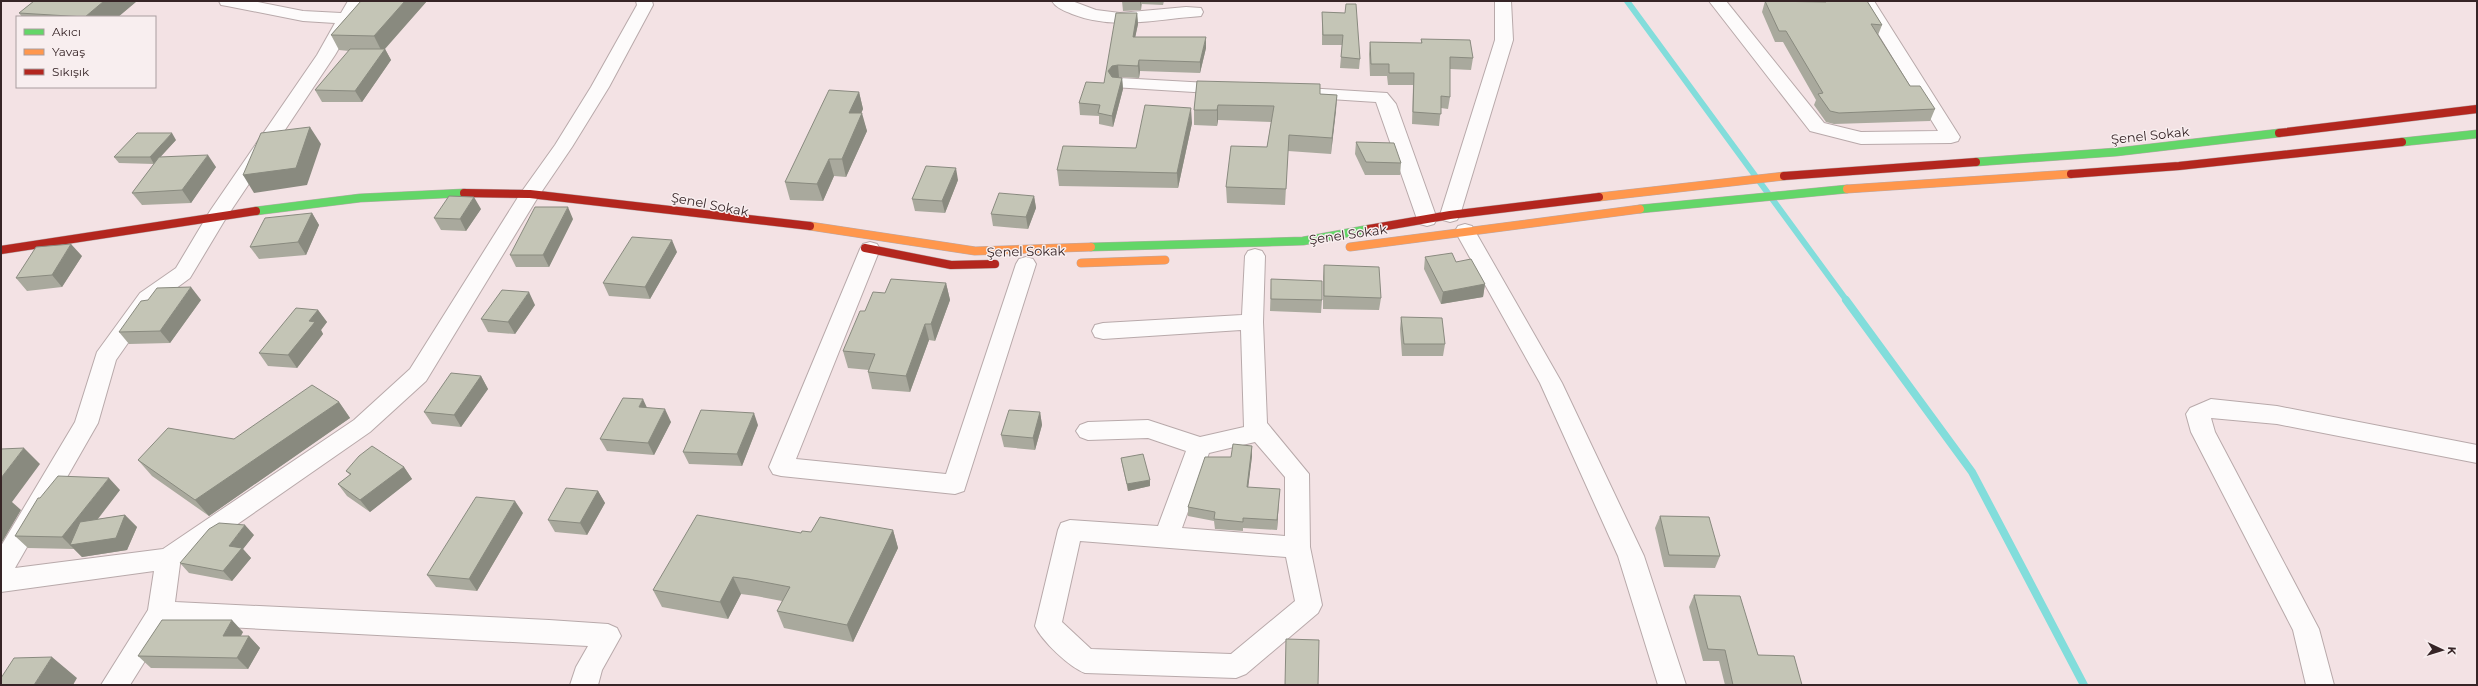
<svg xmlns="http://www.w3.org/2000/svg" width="2478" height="686" viewBox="0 0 2478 686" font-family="Montserrat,sans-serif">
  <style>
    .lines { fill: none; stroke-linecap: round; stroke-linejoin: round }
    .stream-far1 { stroke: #82dddb; stroke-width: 6 }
    .stream { stroke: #82dddb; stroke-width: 8 }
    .street-casing { stroke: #b8a9aa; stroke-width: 2 }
    .fast-casing { stroke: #b8a9aa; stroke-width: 9 }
    .slow-casing { stroke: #b8a9aa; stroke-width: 9 }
    .jam-casing { stroke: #b8a9aa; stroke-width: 9 }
    .street { fill: #fdfbfb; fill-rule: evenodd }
    .fast { stroke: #63d668; stroke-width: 8 }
    .slow { stroke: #ff974d; stroke-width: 8 }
    .jam { stroke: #b3261e; stroke-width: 8 }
    .wall { fill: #a9a99d }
    .shaded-wall { fill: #898a7f }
    .building { fill: #c4c5b6; stroke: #898a7f }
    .labels { text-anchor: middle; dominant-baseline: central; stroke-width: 3; stroke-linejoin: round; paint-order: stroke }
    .street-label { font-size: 13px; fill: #362426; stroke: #f8eeef }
  </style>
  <rect width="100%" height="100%" fill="#f3e2e4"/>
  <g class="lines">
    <!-- stream-far1 -->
    <path class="stream-far1" d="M1627,1L1847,301"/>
    <!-- stream -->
    <path class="stream" d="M1846,300L1972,472L2084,685"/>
    <defs>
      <path id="street" d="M219,1H253L303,11L341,13L348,1H364L356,19L335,55L226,218L190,278L156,303L116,360L98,423L15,568L163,549L354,420L410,369L520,194L555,145L591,87L637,5L636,1H652L653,5L609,87L572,147L538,197L426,381L370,432L180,564L175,602L549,620L608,624L617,628L621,636L602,670L598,685H570L576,667L588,646L168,624L130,685H101L148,610L154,571L1,592V546L75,422L97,352L140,293L176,268L210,211L317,55L335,23L303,21L227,6L221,5Z
        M1052,1H1072L1096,10L1120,13L1186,7L1201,8L1203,12L1201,16C1194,17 1187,17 1179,18C1143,22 1108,28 1072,14C1065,11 1056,8 1052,1Z
        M1495,1H1511L1513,40L1460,215L1457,220L1450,222L1443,220L1440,215L1495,40Z
        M1709,1H1726L1824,123L1861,132L1938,131L1858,1H1874L1960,137L1958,141L1951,143L1861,144L1810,131Z
        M1119,78L1226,84L1232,85L1235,89L1232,93L1226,94L1113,87L1110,83L1113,79Z
        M1290,87L1387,93L1396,104L1437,219L1434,224L1427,226L1420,224L1417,219L1376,102L1284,96L1281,92L1284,88Z
        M1465,224L1472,226L1475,231L1562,383L1644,556L1686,685H1658L1618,556L1540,383L1455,231L1458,226Z
        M870,242L877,244L880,249L796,459L946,474L1016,264L1019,259L1026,257L1033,259L1036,264L964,491L955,494L781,476L773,474L769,467L860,249L863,244Z
        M1255,249L1262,251L1265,256L1263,322L1267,423L1309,474L1310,547L1322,605L1318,613L1246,674L1236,678L1085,673C1069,667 1042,641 1035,626L1058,530L1061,523L1070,520L1158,526L1186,451L1148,438L1088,440L1080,437L1076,431L1080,425L1088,422L1148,420L1200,437L1244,427L1241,330L1103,339L1095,337L1092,331L1095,325L1103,323L1242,315L1245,256L1248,251ZM1255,442L1285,477V536L1182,528L1209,453ZM1080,541L1286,557L1295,601L1231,654L1091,649L1062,622Z
        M2211,399L2277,406L2477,445V463L2277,424L2211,418L2215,432L2319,629L2334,685H2306L2293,630L2191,432L2186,414L2190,408Z"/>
      <path id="fast" d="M2402,142L2477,134
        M1976,162L2116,152L2279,133
        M1640,209L1847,189
        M256,211L360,198L464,193
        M1091,247L1303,241L1369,229"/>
      <path id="slow" d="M1847,189L2071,174
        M1599,197L1784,176
        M810,226L975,251L1091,247
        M1350,247L1640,209
        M1081,263L1165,260"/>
      <path id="jam" d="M2279,133L2477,109
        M2071,174L2179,166L2402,142
        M1784,176L1976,162
        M464,193L530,194L810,226
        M1369,229L1450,215L1599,197
        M865,248L951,265L995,264
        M1,250L256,211"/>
    </defs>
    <!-- street casing -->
    <use href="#street" class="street-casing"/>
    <!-- fast casing -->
    <use href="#fast" class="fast-casing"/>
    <!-- slow casing -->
    <use href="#slow" class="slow-casing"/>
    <!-- jam casing -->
    <use href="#jam" class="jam-casing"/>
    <!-- street -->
    <use href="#street" class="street"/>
    <!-- fast -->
    <use href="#fast" class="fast"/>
    <!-- slow -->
    <use href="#slow" class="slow"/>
    <!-- jam -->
    <use href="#jam" class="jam"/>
  </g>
  <!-- wall -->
  <path class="wall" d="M34,1H137L118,17H22L19,13Z
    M361,1H427L385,49L391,60L362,102H322L315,90L349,51L339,50L331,35Z
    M1122,1H1164L1163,5L1142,4L1141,10L1123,11Z
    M1765,1L1817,2V1H1867L1882,25L1878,35L1910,86L1935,109L1930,121L1834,124L1826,122L1814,105L1816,100L1783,42H1775L1762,12Z
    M1322,12L1345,13L1360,59L1359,69L1340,68L1342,45H1322Z
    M1137,13L1138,24L1135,37L1206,48L1200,73L1140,71L1139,78L1119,77H1113L1122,78L1123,89L1113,127L1099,124V116L1080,115L1079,103L1104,83Z
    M1421,39L1473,58L1471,70L1450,69V97L1448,109L1441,108L1439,126L1412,124L1413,85H1388L1387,76H1370L1369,54L1370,42L1421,43Z
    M1197,81L1320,94L1337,95L1331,154L1288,151L1285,205L1227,203L1226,187L1267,147L1271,122L1218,120L1217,126L1194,125V110Z
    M859,92L863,109L861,113L867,131L846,177L834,176L823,201L790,200L785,182Z
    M1192,123L1178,188L1059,186L1057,170L1136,148Z
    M176,140L160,157L216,167L191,203L142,205L132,193L154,164L119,163L114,157Z
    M1356,142L1401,163L1400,175H1365L1355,154Z
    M958,180L945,213L915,211L912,199Z
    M1034,196L1036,208L1028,229L993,226L991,214Z
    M481,209L466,231L441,230L434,218Z
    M312,213L319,225L306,255L259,259L250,247Z
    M573,219L549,267H516L510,255Z
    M677,252L650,299L609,296L603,283Z
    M82,256L62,287L27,291L16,278Z
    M1425,257L1456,262L1485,284L1483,297L1441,304L1424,269Z
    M1324,265L1381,298L1379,310L1323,309V277Z
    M1271,279L1322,300L1321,313L1270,311Z
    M946,283L950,300L935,341L929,340L910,392L872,389L868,372L869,370L848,368L843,351L865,311L885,293Z
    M201,300L170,343L129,344L119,332Z
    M535,305L515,334L488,332L481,319Z
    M318,310L327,322L321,330L323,334L297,368L268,366L259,353Z
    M1401,317L1445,344L1443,356H1402L1400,329Z
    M481,376L488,389L461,427L432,424L424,412Z
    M339,402L350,418L209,516L152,476L138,460L234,439Z
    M647,408L671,422L654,455L607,451L600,439Z
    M1040,412L1042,425L1035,450L1004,447L1001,435Z
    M758,425L742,466L689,464L683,452Z
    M1252,446V456L1248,487L1279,499L1277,530L1243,528V531L1215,529L1214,521L1188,516V507L1231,457Z
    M1121,458L1150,486L1128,491L1122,464Z
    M404,467L412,479L370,512L347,496L338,484L350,475L346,471Z
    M120,490L98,519L125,515L137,527L127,550L82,557L74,549L28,548L15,536Z
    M598,491L605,503L587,535L555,532L548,520Z
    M523,513L477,591L436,587L427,575Z
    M1660,516L1720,556L1715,568L1664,567L1655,528Z
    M893,530L898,548L853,642L784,628L777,611L782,601L756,596L741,594L728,619L662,607L653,590L801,533Z
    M254,535L243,549L251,558L232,581L189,573L180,563Z
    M1694,595L1758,655L1802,685H1725L1719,661H1703L1689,607Z
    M243,632L241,636H249L260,648L248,669L151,668L138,656Z"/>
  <!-- shaded-wall -->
  <path class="shaded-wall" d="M104,1H137L118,17H85Z
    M405,1H427L382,52L374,36Z
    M1140,1H1141V10Z
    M1137,13L1138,24L1133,48V37Z
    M1206,37V48L1200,73V62Z
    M385,49L391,60L362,102L355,91Z
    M1139,60L1140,71L1139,78L1138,66Z
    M1118,65L1119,77L1113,78L1109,82L1108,71L1112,66Z
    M1122,78L1123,89L1113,127L1112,116Z
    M859,92L863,109L854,130L849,113Z
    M1337,95L1336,111L1331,154L1332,138Z
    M1218,105V120L1217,126V110Z
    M1191,108L1192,123L1178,188L1177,173Z
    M862,113L867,131L846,177L842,159Z
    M310,127L321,144L307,185L254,193L243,175Z
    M172,133L176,140L154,164L150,157Z
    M208,155L216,167L191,203L182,190Z
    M829,159L834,176L823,201L817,184Z
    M956,168L958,180L945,213L942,201Z
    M1034,196L1036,208L1028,229L1026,217Z
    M474,197L481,209L466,231L460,219Z
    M568,207L573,219L549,267L543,255Z
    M312,213L319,225L306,255L298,242Z
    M672,240L677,252L650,299L645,287Z
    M71,244L82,256L62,287L52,275Z
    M946,283L950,300L935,341L931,324Z
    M1485,284L1483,297L1441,304L1443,292Z
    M191,287L201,300L170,343L160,331Z
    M529,292L535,305L515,334L508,322Z
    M318,310L327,322L321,330L323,334L297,368L288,355L309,321Z
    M925,324L929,340L910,392L906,376Z
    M481,376L488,389L461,427L454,415Z
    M643,399L649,412L639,407Z
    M339,402L350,418L209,516L195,500Z
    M665,409L671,422L654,455L648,443Z
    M1040,412L1042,425L1035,450L1033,438Z
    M754,413L758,425L742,466L737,454Z
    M1252,446V456L1247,497V487Z
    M24,448L40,464L12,502L21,510L1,544V478Z
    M404,467L412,479L370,512L360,500Z
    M109,478L120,490L79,543L125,515L137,527L127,550L82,557L62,537Z
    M1150,480V486L1128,491L1127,484Z
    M1280,489L1279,499L1277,530V520Z
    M598,491L605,503L587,535L580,523Z
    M515,501L523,513L477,591L469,579Z
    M245,525L254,535L243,549L251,558L232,581L223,571L229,546Z
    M893,530L898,548L853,642L847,625Z
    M733,577L741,594L728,619L720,602Z
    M232,620L243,632L234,647L223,636Z
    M249,636L260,648L248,669L237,658Z
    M52,657L77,678L73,685H34Z"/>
  <!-- building -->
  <path class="building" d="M34,1H104L85,17L19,13Z
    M361,1H405L374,36L331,35Z
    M1765,1L1826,2V1H1867L1882,25L1871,24L1910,86H1920L1935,109L1839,113L1830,111L1818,94L1823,93L1786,31H1779Z
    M1346,4H1356L1360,59L1341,57L1343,35H1323L1322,12L1345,13Z
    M1116,13H1137L1133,37H1206L1200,62L1139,60L1138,66L1118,65L1112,66L1108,71L1112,77L1122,78L1112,116L1098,113L1100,105L1079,103L1086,82L1104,83Z
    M1421,39L1470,40L1473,58L1450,57V97L1441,96V114L1413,112L1414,73H1389V64H1371L1370,42L1422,43Z
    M350,49H385L355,91L315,90Z
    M1197,81L1320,84V94L1337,95L1332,138L1289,135L1286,189L1226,187L1231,146L1267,147L1274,106L1218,105L1217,110H1194Z
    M829,90L859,92L849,113H862L842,159H829L817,184L785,182Z
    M1145,105L1191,108L1177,173L1057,170L1063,146L1136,148Z
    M310,127L296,168L243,175L261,133Z
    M137,133H172L150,157H114Z
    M1356,142L1394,143L1401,163L1366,162Z
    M208,155L182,190L132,193L159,157Z
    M926,166L956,168L942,201L912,199Z
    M999,193L1034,196L1026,217L991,214Z
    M449,196L474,197L460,219L434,218Z
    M535,207H568L543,255H510Z
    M312,213L298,242L250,247L265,218Z
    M632,237L672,240L645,287L603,283Z
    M71,244L52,275L16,278L36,247Z
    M1452,253L1456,262L1471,259L1485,284L1443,292L1425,257Z
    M1324,265L1379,267L1381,298L1324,296Z
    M891,279L946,283L931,324H925L906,376L868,372L875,354L843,351L860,311H865L873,292L885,293Z
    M1271,279L1322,281V300L1271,299Z
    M191,287L160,331L119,332L141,301L148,300L157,288Z
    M502,290L529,292L508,322L481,319Z
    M296,308L318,310L309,321L315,322L288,355L259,353Z
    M1401,317L1442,318L1445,344H1404Z
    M451,373L481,376L454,415L424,412Z
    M312,385L339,402L195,500L138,460L168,428L234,439Z
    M623,398L643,399L639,407L665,409L648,443L600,439Z
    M701,410L754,413L737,454L683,452Z
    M1009,410L1040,412L1033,438L1001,435Z
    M1233,444L1252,446L1247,487L1280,489L1277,520L1243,518V522L1214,519L1215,512L1188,507L1205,457H1231Z
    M372,446L404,467L360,500L338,484L351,474L346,471L359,456Z
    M24,448L1,478V449Z
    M1143,454L1150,480L1127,484L1121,458Z
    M58,476L109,478L62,537L15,536L38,498H40Z
    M566,488L598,491L580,523L548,520Z
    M476,497L515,501L469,579L427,575Z
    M125,515L116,538L70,545L80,522Z
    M697,515L801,533L802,531L811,532L820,517L893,530L847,625L777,611L790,587L748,579L733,577L720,602L653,590Z
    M1660,516L1709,517L1720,556L1669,555Z
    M219,523L245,525L229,546L242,548L223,571L180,563L209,529Z
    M1694,595L1740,596L1758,655L1794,656L1802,685H1733L1725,650L1708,649Z
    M162,620H232L223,636H249L237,658L138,656Z
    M1286,639L1319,640L1318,685H1285Z
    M52,657L34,685H1V678L14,658Z"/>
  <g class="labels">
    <!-- street labels -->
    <g class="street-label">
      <text transform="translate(2150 135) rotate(-6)">Şenel Sokak</text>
      <text transform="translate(710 204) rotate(11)">Şenel Sokak</text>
      <text transform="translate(1348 234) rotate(-8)">Şenel Sokak</text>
      <text transform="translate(1026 251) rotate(-1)">Şenel Sokak</text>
    </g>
  </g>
  <!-- border -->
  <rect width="2478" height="686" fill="none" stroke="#362426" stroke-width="4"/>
  <!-- legend -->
  <rect x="16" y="16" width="140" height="72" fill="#f8eeef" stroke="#aa9d9f"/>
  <rect x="24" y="29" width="20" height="6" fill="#63d668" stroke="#aa9d9f"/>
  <text x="52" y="36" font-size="12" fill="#362426">Akıcı</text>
  <rect x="24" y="49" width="20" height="6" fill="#ff974d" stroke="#aa9d9f"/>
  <text x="52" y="56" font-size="12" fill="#362426">Yavaş</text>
  <rect x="24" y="69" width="20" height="6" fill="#b3261e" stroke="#aa9d9f"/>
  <text x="52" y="76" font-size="12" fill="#362426">Sıkışık</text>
  <!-- north arrow -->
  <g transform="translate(2442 650) rotate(94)" stroke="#f8eeef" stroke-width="3" paint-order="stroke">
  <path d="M0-3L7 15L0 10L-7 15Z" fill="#362426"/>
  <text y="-6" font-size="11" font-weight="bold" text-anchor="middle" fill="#362426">K</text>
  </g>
</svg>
